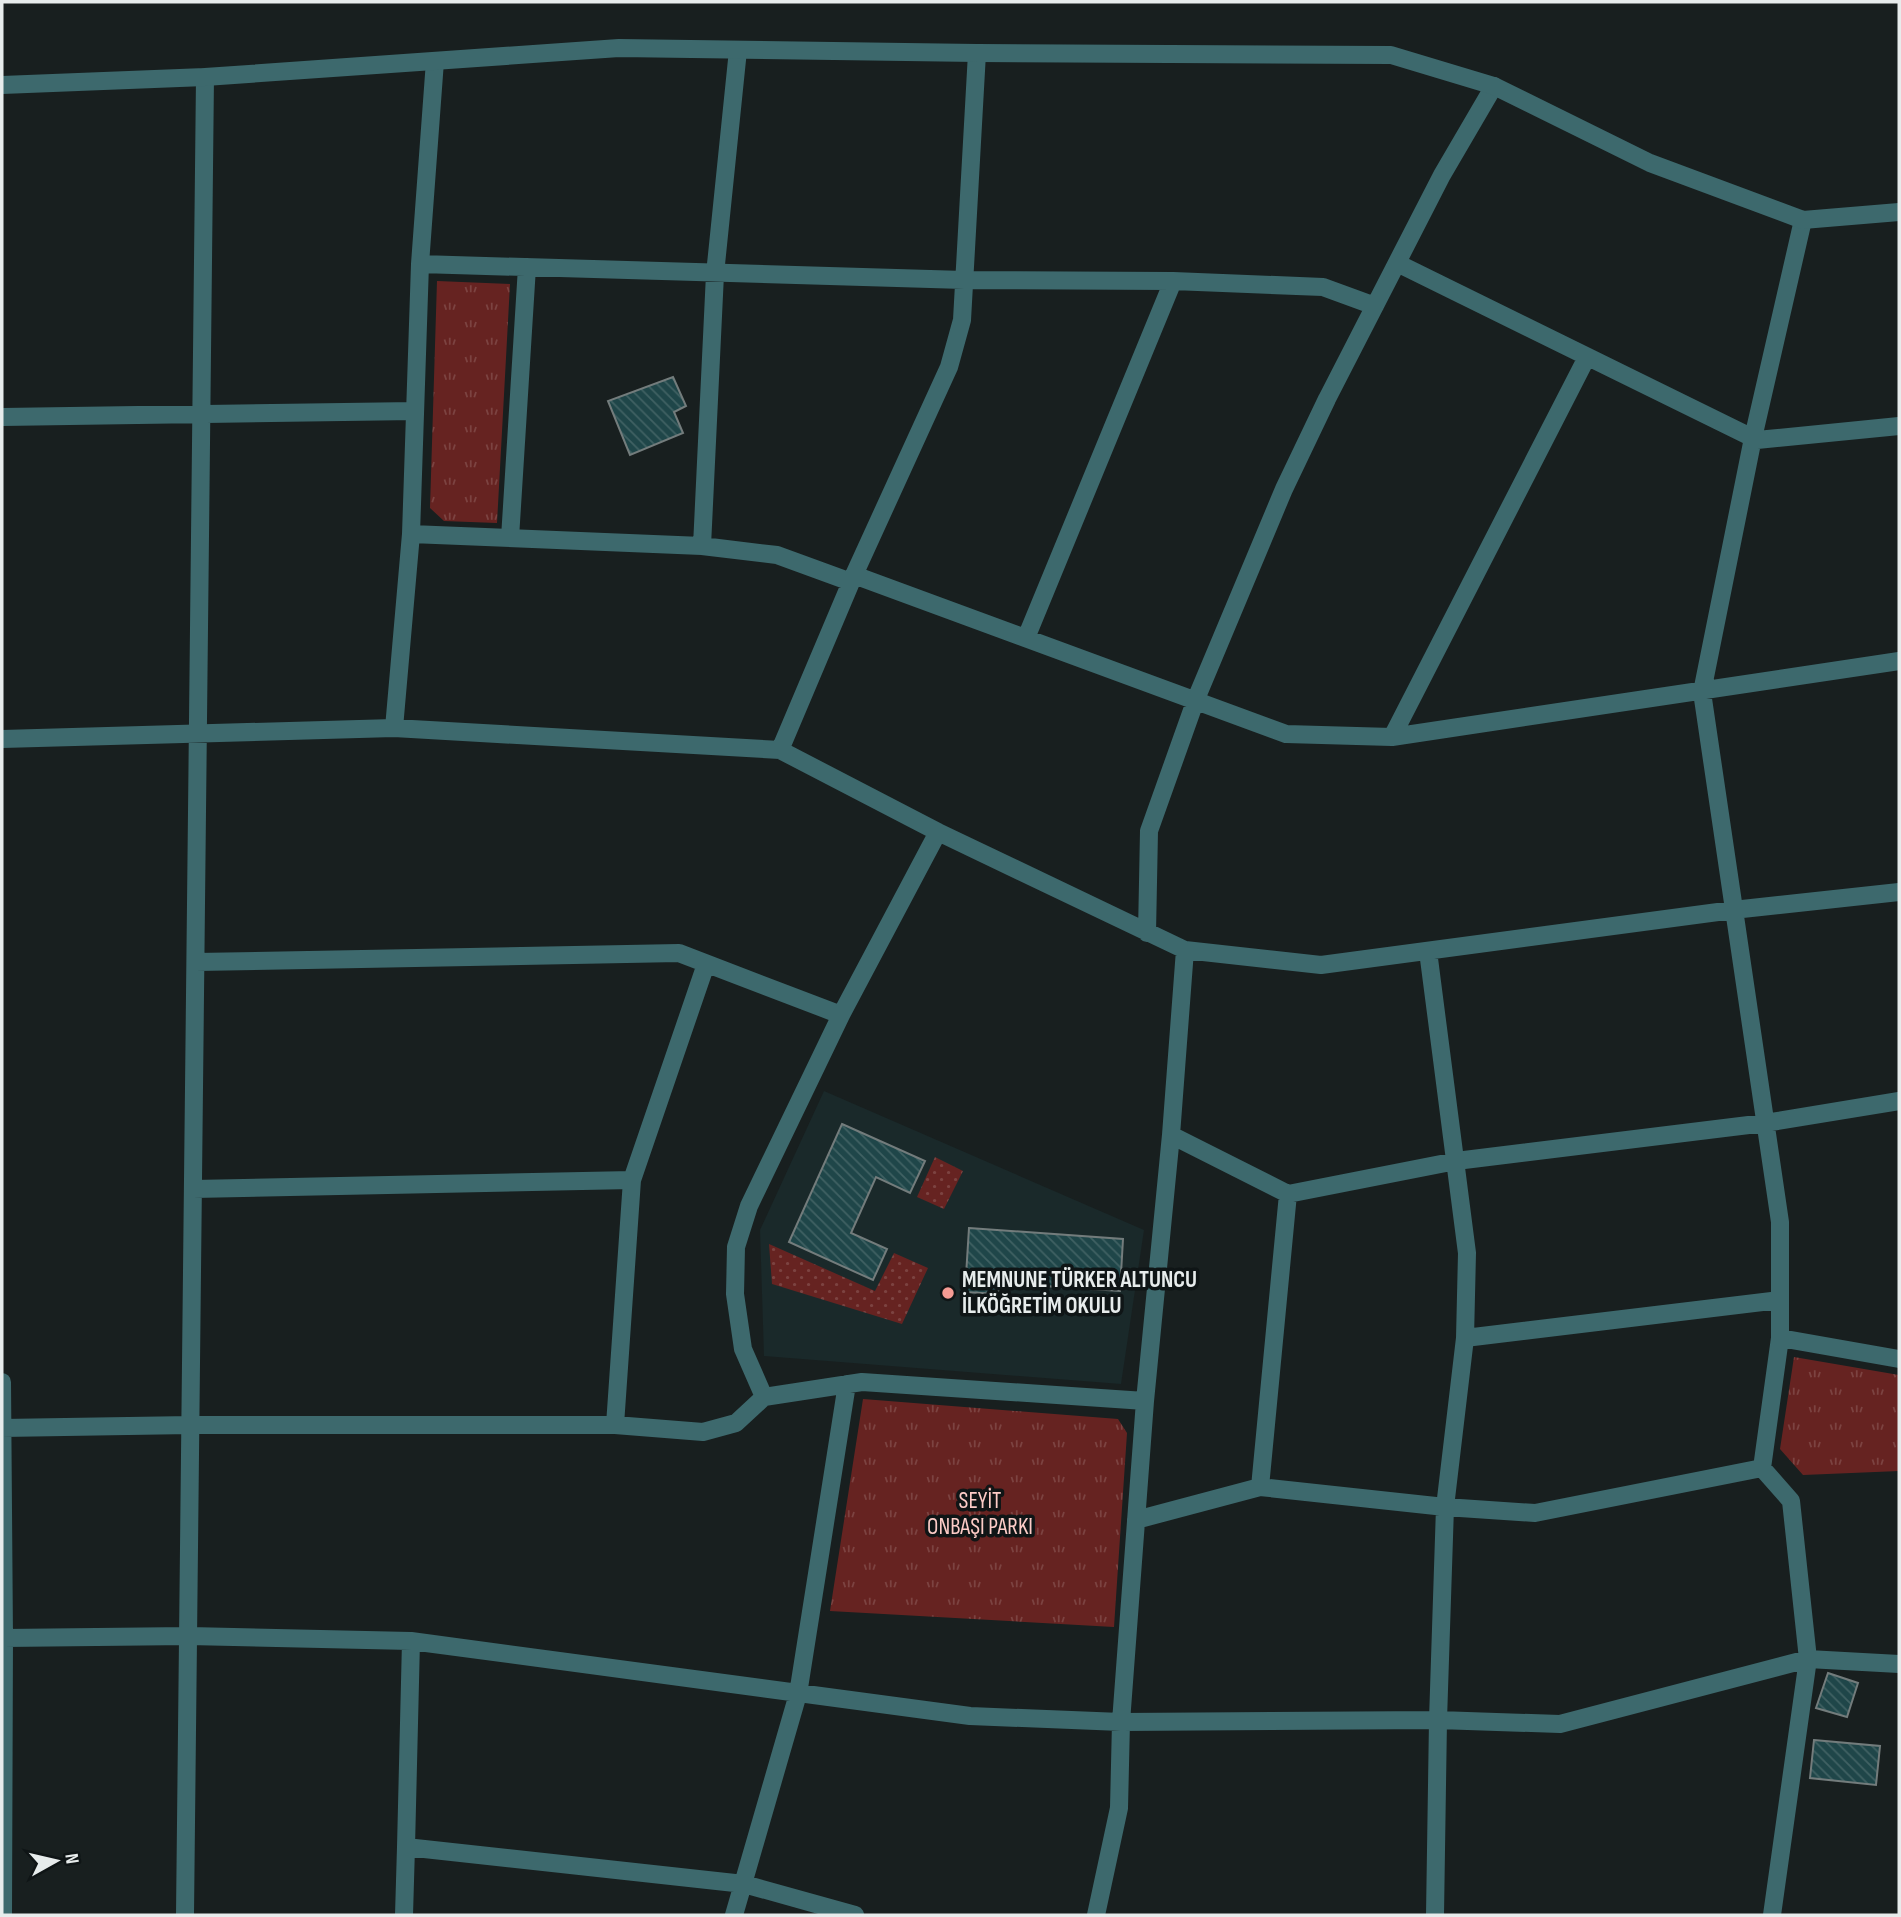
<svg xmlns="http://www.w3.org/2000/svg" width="1901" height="1917" viewBox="0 0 1901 1917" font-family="'Sofia Sans Condensed',sans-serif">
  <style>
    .built { fill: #1a292a }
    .grass { fill: url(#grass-dots) }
    .park { fill: url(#park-tufts) }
    .building { fill: url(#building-back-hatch); stroke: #737c7c; stroke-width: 2 }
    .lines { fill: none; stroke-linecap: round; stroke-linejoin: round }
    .minor { stroke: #3d696d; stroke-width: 18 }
    .tertiary { stroke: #3d696d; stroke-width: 18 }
    .poi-dot { fill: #f59c94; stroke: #0f1516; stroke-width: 2.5 }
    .labels { text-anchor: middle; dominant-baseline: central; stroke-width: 7; stroke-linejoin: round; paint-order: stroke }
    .poi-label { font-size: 23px; font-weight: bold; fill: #e7ecec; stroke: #0f1516; text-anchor: start }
    .park-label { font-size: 23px; fill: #fdccc7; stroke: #0f1516 }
  </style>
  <defs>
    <pattern id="grass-dots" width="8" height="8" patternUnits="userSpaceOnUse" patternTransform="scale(1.75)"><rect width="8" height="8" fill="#662321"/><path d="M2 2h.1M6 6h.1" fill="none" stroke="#7c4341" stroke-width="1.8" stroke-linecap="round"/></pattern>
    <pattern id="park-tufts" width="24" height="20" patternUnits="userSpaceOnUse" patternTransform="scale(1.75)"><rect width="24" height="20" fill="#662321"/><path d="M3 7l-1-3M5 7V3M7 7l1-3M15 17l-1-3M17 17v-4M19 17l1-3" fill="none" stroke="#7c4341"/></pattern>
    <pattern id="building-back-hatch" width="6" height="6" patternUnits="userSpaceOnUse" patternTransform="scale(1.75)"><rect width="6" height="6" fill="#1f4649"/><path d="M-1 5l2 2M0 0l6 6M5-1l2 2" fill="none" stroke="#406163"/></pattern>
  </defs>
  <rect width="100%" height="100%" fill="#181f1f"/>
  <!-- built -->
  <path class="built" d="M824,1091L1144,1230L1121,1384L764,1356L760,1230Z"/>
  <!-- grass -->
  <path class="grass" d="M935,1157L963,1171L944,1209L917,1197Z
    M769,1244L875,1291L894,1253L928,1268L902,1324L772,1284Z"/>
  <!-- park -->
  <path class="park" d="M437,281L510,284L497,523L444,521L430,508Z
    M1794,1357L1899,1375V1471L1803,1475L1780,1449Z
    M863,1399L1118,1419L1127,1433L1114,1627L830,1611Z"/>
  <!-- building -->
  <path class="building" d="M673,377L686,406L674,412L683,433L630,455L608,401Z
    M842,1124L925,1161L910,1193L876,1177L851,1233L887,1249L873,1280L789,1242Z
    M969,1228L1123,1239L1120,1291L999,1283L998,1294L965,1292Z
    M1828,1673L1858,1683L1847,1717L1816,1708Z
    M1814,1740L1880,1746L1876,1785L1810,1778Z"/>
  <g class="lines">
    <!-- minor -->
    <path class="minor" d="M1397,263L1757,440L1899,426
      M420,264L964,280L1173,281L1323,287L1375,306
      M2,417L415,411
      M411,534L702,546L777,555L851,582
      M510,538L527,267
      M702,546L715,274L738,50
      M854,575L1286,734L1392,737L1587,357
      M1026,638L1173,281
      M394,728L411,534L420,264L435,61
      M1392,737L1899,661
      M2,739L394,728L780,750L938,832L1185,950L1321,965L1733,910L1899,892
      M780,750L854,575L949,367L962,320L977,53
      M1147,933L1149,831L1196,699L1284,489L1327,399L1442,175L1494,86
      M1428,951L1467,1253L1465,1338
      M196,962L679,953L841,1015L938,832
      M1171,1135L1288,1194L1456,1161L1765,1123L1899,1101
      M193,1189L632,1180
      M1780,1338V1222L1702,692L1753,438L1803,220
      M2,1382L4,1638L3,1915
      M764,1397L743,1349L735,1294L736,1247L749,1206L841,1015
      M615,1425L703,1432L736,1423L764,1397L862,1382L1145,1401
      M2,1428L191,1425H615L632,1180L706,964
      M1260,1487L1445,1507L1465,1338L1780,1300
      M1136,1520L1260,1487L1288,1194
      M4,1638L189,1636L411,1641L970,1716L1121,1722L1438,1720L1560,1724L1808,1659L1899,1664
      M411,1641L406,1847L744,1884L855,1915
      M185,1915L205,77
      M404,1915L406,1847
      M734,1915L798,1694L847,1384
      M1096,1915L1119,1808L1121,1722L1145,1401L1171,1135L1185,950
      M1435,1915L1438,1720L1445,1507L1535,1513L1762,1468
      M1772,1915L1808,1659L1791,1501L1762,1468L1780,1338L1899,1359"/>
    <!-- tertiary -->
    <path class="tertiary" d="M2,85L205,77L619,48L977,53L1391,55L1494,86L1650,163L1803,220L1899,212"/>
  </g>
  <!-- markers -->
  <circle class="poi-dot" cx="948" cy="1293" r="7"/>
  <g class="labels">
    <!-- poi labels -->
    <g class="poi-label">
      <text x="962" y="1280">MEMNUNE TÜRKER ALTUNCU<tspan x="962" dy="26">İLKÖĞRETİM OKULU</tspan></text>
    </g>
    <!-- park labels -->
    <g class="park-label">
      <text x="980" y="1501">SEYİT<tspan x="980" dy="26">ONBAŞI PARKI</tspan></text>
    </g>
  </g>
  <!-- border -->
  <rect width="1901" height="1917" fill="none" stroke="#e7ecec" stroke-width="7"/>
  <!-- north arrow -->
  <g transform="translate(56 1861) rotate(82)" stroke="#0f1516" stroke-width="5" paint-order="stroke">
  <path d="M0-5L12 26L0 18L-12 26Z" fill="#e7ecec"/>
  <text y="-10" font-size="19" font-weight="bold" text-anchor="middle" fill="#e7ecec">N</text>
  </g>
</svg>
